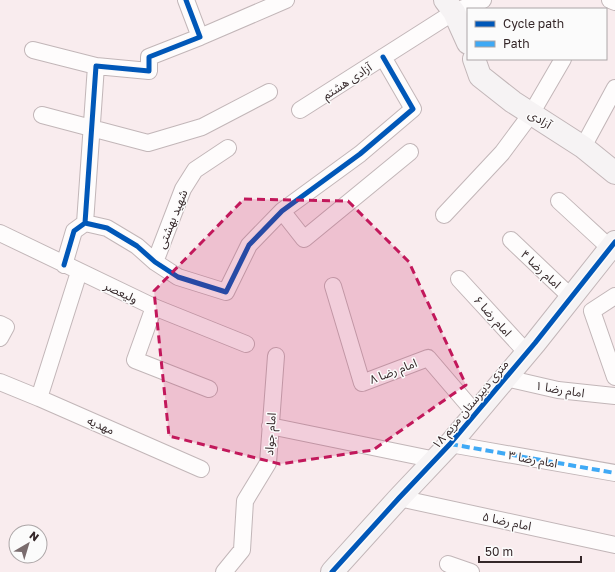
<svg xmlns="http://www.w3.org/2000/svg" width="615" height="572" viewBox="0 0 615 572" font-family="'Golos Text','Noto Sans Arabic',sans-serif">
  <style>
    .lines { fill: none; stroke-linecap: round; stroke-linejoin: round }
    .street-casing { stroke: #c2b6b8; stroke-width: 18 }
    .secondary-casing { stroke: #c2b6b8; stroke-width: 24 }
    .street { stroke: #fefcfc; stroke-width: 16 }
    .secondary { stroke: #f6f3f4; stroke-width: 22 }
    .quiet { stroke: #3fa9f5; stroke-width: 4; stroke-dasharray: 8 4; stroke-linecap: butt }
    .cycleway-casing { stroke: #fbfbfb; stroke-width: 8 }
    .cycleway { stroke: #0057b8; stroke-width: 5 }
    .marked { fill: #c2185b; fill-opacity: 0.2; stroke: #c2185b; stroke-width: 3; stroke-dasharray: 8 5; stroke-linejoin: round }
    .labels { text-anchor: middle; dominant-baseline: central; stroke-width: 3; stroke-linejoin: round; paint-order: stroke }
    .street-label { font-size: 12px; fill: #352729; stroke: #fbfbfb }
  </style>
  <rect width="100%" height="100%" fill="#f9ecee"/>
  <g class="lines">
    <defs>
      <path id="street" d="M610,0L615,2
        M200,37L286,0
        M33,50L96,66
        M300,110L454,12L483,0
        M42,115L148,143L202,127L269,92
        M583,147L615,88
        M559,201L610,248
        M282,211L304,239L410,152
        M444,215L502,153L531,114L563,59
        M85,223L107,228L137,246L155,262L178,277L226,292L249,245L282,211L360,154L413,109L383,57
        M0,233L154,307L246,344
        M511,240L571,297
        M155,262L183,189L195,170L228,148
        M64,265L74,231L85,223L96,66L149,71V57L200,37L186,0
        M459,279L527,353
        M333,286L362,383L428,358L476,414
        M615,296L592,311L615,377
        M154,307L135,360L209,389
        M0,324L6,327L0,338
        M506,378L558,390L615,396
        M0,382L39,398L201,469
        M39,398L79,272
        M270,426L436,460
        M450,444L615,473
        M399,498L615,545
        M448,564L471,572
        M224,572L242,550L245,501L268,463L276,356"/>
      <path id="secondary" d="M445,0L454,12L468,43
        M474,59L480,76L513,102L583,147L615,173
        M332,572L399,498L450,444L535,343L615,242"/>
    </defs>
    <!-- street casing -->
    <use href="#street" class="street-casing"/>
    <!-- secondary casing -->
    <use href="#secondary" class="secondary-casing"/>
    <!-- street -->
    <use href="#street" class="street"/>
    <!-- secondary -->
    <use href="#secondary" class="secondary"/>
    <!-- quiet -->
    <path class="quiet" d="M450,444L615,473"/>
    <defs>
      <path id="cycleway" d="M85,223L107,228L137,246L155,262L178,277L226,292L249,245L282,211L360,154L413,109L383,57
        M64,265L74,231L85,223L96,66L149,71V57L200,37L186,0
        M332,572L399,498L450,444L535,343L615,242"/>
    </defs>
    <!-- cycleway casing -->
    <use href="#cycleway" class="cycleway-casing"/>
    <!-- cycleway -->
    <use href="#cycleway" class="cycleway"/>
  </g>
  <!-- marked area -->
  <path class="marked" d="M244,199L348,201L409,262L466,385L373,450L280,464L169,436L154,291Z"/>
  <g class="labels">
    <!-- street labels -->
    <g class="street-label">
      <text transform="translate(347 81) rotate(-33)">آزادی هشتم</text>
      <text transform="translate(540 119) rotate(32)">آزادی</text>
      <text transform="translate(172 219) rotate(-68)">شهید بهشتی</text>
      <text transform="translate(541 269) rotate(43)">امام رضا ۴</text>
      <text transform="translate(121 292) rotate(25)">ولیعصر</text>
      <text transform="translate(493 316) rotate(48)">امام رضا ۶</text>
      <text transform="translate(393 371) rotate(-21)">امام رضا ۸</text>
      <text transform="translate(560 389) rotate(9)">امام رضا ۱</text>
      <text transform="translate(470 404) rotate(-50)">۱۸ متری دبیرستان مریم</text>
      <text transform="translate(101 425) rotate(24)">مهدیه</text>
      <text transform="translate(270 434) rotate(-86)">امام جواد</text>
      <text transform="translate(533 459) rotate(10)">امام رضا ۳</text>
      <text transform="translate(507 521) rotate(12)">امام رضا ۵</text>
    </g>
  </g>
  <!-- legend -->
  <rect x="467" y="8" width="140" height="52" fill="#fbfbfb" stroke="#aca6a7"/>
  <rect x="475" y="21" width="20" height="6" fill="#0057b8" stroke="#aca6a7"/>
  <text x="503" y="28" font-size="12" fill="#352729">Cycle path</text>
  <rect x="475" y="41" width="20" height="6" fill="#3fa9f5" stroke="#aca6a7"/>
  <text x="503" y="48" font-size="12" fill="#352729">Path</text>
  <!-- north arrow -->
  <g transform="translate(28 544) rotate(38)"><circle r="19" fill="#fbfbfb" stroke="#aca6a7"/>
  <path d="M0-3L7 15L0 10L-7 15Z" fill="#7a6c6e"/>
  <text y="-6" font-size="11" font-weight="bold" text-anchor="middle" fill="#352729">N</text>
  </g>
  <!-- scale -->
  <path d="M479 556v6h102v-6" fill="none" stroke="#352729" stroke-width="2"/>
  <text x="485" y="556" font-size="12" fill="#352729" stroke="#fbfbfb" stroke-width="3" paint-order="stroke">50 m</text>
</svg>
